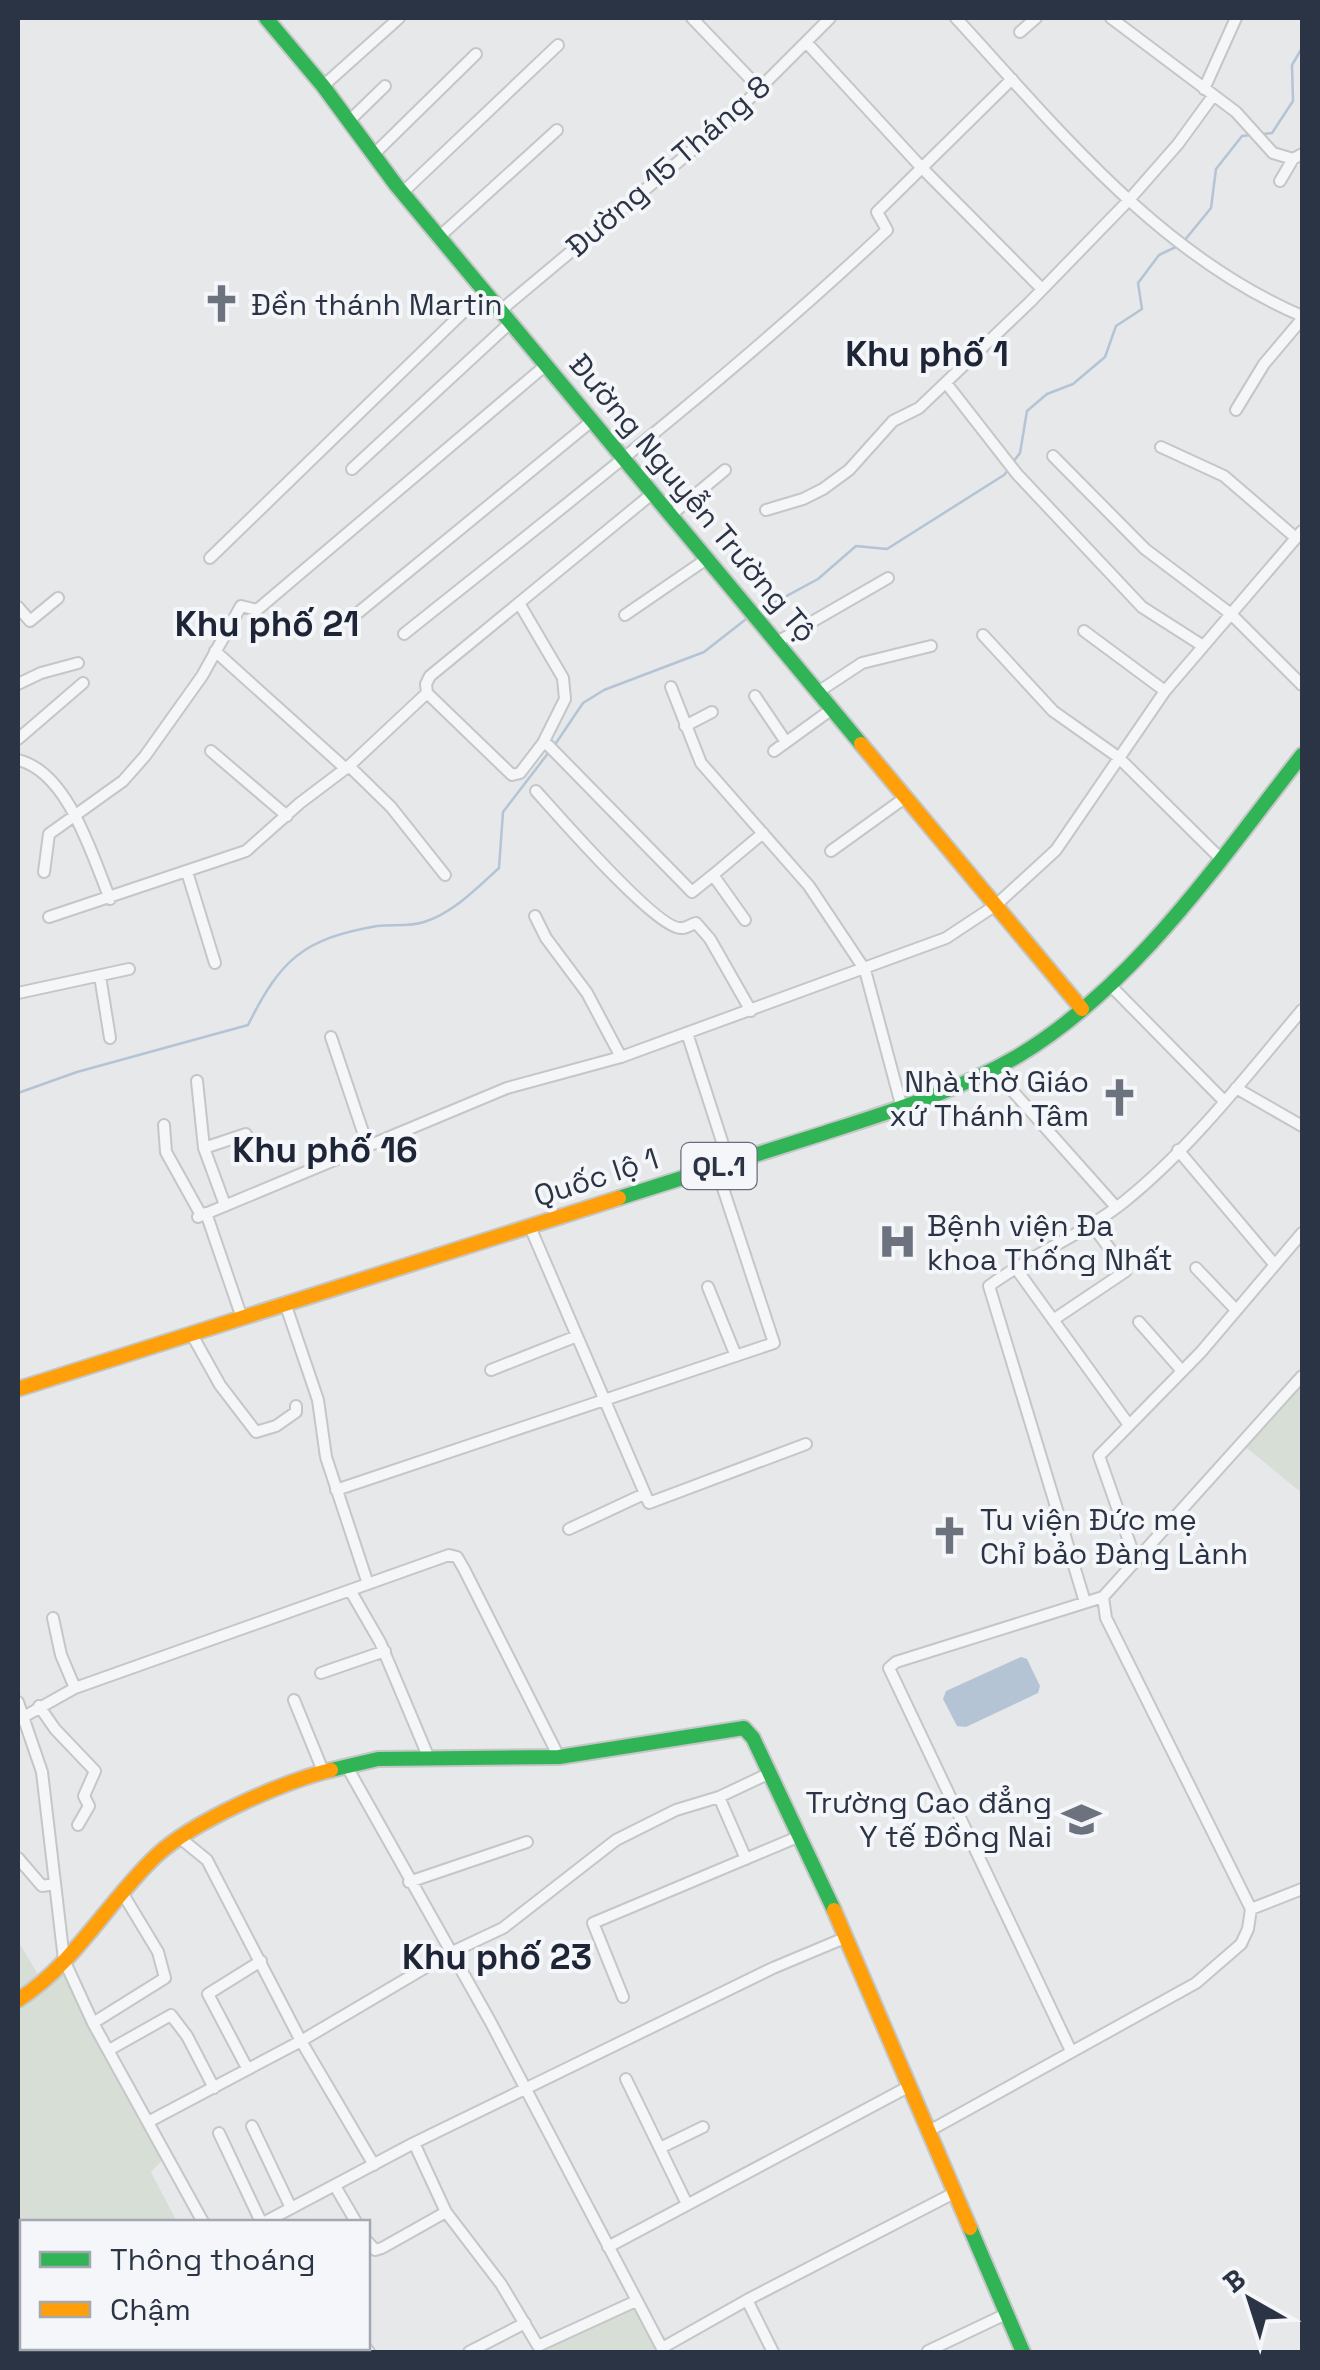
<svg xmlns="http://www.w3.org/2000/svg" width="1320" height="2370" viewBox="0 0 1320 2370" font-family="'Space Grotesk',sans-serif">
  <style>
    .green { fill: #d6ded6 }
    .water { fill: #b4c4d5 }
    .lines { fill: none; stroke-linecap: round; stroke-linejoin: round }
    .stream { stroke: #b4c4d5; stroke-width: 2.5 }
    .street-casing { stroke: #c4c6c8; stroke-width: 14 }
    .fast-casing { stroke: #c4c6c8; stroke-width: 18 }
    .slow-casing { stroke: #c4c6c8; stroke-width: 18 }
    .street { stroke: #f5f6f7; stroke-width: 10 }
    .fast { stroke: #30b455; stroke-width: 14 }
    .slow { stroke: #ff9f0a; stroke-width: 14 }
    .labels { text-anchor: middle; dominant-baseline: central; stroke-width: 8; stroke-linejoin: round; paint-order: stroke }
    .shield { fill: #f4f6f9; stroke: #676e7b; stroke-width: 2.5 }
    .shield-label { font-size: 28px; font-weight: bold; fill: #2b3445 }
    .street-label { font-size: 30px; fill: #2b3445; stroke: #f4f6f9 }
    .poi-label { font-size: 30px; fill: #2b3445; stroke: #f4f6f9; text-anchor: start }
    .quarter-label { font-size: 35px; font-weight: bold; fill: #1d2536; stroke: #f4f6f9 }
  </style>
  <rect width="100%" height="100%" fill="#e6e8ea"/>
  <!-- green -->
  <path class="green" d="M1302,1381V1493L1243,1445Z
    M18,1941L45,1986L63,1966L164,2158L151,2172L177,2222H22V2348H266L269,2352H18Z
    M634,2305L660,2352H539Z"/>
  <!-- water -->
  <path class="water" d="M1021,1657L1027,1659L1040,1686L1038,1693L966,1727L957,1726L943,1699L946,1691Z"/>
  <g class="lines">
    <!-- stream -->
    <path class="stream" d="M1263,134L1272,133L1293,101L1292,65L1302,48
      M1184,241L1211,208L1216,169L1242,136L1250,135
      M1013,462L1020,453L1027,411L1047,394L1073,384L1105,357L1116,326L1142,309L1138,283L1159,255L1178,246
      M757,612L818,579L856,546L887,549L1004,475L1009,469
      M554,746L583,703L604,690L704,652L750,616
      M18,1093L77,1072L248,1025C281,959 303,939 377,926C392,924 409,927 424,922C453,913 477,888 499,868L503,812L549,752"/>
    <defs>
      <path id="street" d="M692,18L759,88
        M956,18C1059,130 1159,255 1302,316
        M1111,18L1236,112L1273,153L1293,159L1302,154
        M1020,32L1036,18
        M806,42L921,167L1042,289
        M323,86L399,18
        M1204,89L1236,18
        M349,121L385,86
        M373,155L476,54
        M1280,181L1293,159
        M402,193L558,45
        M439,237L557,130
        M501,310L726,122L830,18
        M946,383L1017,474L1142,607L1203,646
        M1236,410L1264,364L1302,319
        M1161,447L1224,476L1296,538
        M1053,456L1145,549L1231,614L1302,685
        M352,469L511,322
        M766,510L803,499L823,489L849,470L893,421L919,408L1030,302L1128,201L1178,144L1213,96
        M671,515L725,470
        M210,558L485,291
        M519,603L563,678L565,699L543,743
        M18,607L30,621L58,598
        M359,612L593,420
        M625,615L708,558
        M1084,631L1165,691
        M404,634C568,503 734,374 887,230L877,212L1012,79
        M983,635L1053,711L1118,757L1220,858
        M777,642L888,578
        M215,651L346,769
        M18,684L41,673L78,663
        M671,687L701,763L809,886L865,970L902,1108
        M818,692L862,663L931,646
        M427,693L512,775L520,773L543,743L549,746L692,892L713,875L745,920
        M755,696L786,742
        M685,726L712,712
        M18,739L83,683
        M211,751L287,816
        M774,751L832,709
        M18,760C68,772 92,855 110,899
        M349,766L391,807L445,875
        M536,791C555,812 659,932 682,928C687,928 691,924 696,923L710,939L751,1011
        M831,851L906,797
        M44,872L49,834L123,781L145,756L202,676L241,606L257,610L546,365
        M187,872L215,963
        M713,875L763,833
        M535,916L546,938L587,993L621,1057
        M49,917L246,851L300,803L349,766L427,693L426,684L430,676L653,493
        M100,976L110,1038
        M1110,985L1224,1101
        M18,993L129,969
        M687,1033L729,1163
        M331,1037L368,1147
        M993,1069L1116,1207
        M197,1081L204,1148L225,1205
        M1236,1088L1302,1126
        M164,1125L166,1152L201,1215
        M204,1148L246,1134
        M1178,1150L1275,1265
        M206,1213L242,1318
        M198,1217L507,1088L621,1057L946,938L996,905L1056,850L1165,691L1302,531
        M530,1227L649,1503L806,1444
        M1015,1267L1129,1425
        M1196,1268L1236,1310
        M708,1287L736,1356
        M286,1306L318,1400L326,1457L368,1584
        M1053,1320L1126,1271L1090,1222
        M1139,1322L1182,1371
        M191,1333L220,1385L256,1432L276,1426L296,1412V1406
        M491,1370L577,1336
        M336,1490L774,1343L716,1167
        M569,1529L644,1494
        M1136,1561L1099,1456L1201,1352L1302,1233
        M350,1590L380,1642L428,1756
        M1085,1602L989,1286C1032,1254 1084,1234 1125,1201C1192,1147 1247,1075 1302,1010
        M53,1618L61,1655L75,1688
        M321,1673L385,1651
        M294,1700L323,1771
        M18,1702L42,1772L64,1960L93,2023L203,2222
        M39,1706L55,1729L95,1771L84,1796L89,1806L78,1825
        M18,1720L75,1688L449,1555L457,1557L464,1569L559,1757
        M346,1765L490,2021L664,2352
        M719,1797L746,1859
        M180,1838L207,1860L301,2041L374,2165
        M18,1858L42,1886L55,1884
        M409,1882L527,1842
        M1251,1909L1302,1889
        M623,1997L593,1923L800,1836
        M93,2023L165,1978L158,1952L123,1894
        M109,2050L171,2015L187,2036L214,2088
        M1071,2051L889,1668L896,1662L1103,1597L1302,1376
        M247,2068L208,1994L261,1961
        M626,2079L687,2204
        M148,2122L301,2041L450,1953L503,1928L616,1840L676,1810L719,1797L770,1773
        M252,2126L291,2208
        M929,2131L1196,1983L1241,1944L1248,1929L1251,1909L1106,1618L1103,1597
        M219,2133L261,2222
        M414,2143L446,2212L501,2284L538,2346L636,2301
        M660,2148L703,2127
        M335,2186L356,2222
        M265,2222L414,2143L773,1968L847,1937
        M368,2242L375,2250L382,2248L446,2212
        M608,2247L908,2087
        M747,2300L773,2352
        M270,2348L272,2352
        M366,2348L369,2352
        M662,2348L747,2300L954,2193
        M928,2351L1006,2314
        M469,2352L525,2323"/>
      <path id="fast" d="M266,18L323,86L396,185L861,744
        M619,1198C686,1177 754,1155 821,1134C889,1112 956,1092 1018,1056C1136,985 1218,862 1302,755
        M331,1770L378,1759L559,1757L744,1728L753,1738L834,1910
        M970,2228L1023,2352"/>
      <path id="slow" d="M861,744L1082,1009
        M18,1389L619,1198
        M834,1910L970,2228
        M18,2000C75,1964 108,1901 157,1855C194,1821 282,1782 331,1770"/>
    </defs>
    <!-- street casing -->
    <use href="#street" class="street-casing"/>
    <!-- fast casing -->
    <use href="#fast" class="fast-casing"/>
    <!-- slow casing -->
    <use href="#slow" class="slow-casing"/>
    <!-- street -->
    <use href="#street" class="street"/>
    <!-- fast -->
    <use href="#fast" class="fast"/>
    <!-- slow -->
    <use href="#slow" class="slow"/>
  </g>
  <!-- icons -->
  <defs>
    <symbol id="church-bare" viewBox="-9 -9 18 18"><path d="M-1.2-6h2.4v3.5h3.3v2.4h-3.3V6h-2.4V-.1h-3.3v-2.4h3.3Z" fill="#6c737f" stroke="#f4f6f9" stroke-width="2.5" paint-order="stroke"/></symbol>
    <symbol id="hospital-bare" viewBox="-9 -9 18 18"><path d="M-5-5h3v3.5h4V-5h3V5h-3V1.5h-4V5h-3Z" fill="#6c737f" stroke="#f4f6f9" stroke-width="2.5" paint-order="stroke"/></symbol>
    <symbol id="university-bare" viewBox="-9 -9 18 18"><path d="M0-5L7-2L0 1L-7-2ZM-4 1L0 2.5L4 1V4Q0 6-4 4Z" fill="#6c737f" stroke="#f4f6f9" stroke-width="2.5" paint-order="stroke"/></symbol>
  </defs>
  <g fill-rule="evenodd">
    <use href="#church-bare" x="194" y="276" width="55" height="55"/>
    <use href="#church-bare" x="1092" y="1070" width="55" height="55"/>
    <use href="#hospital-bare" x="870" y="1214" width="55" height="55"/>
    <use href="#church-bare" x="922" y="1508" width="55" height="55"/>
    <use href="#university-bare" x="1054" y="1792" width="55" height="55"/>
  </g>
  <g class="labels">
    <!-- shield labels -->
    <rect class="shield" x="681.5" y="1143" width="75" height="46" rx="8"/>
    <g class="shield-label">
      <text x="719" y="1166">QL.1</text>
    </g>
    <!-- street labels -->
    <g class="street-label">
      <text transform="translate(668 166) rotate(-41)">Đường 15 Tháng 8</text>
      <text transform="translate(693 498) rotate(50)">Đường Nguyễn Trường Tộ</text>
      <text transform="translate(596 1177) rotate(-18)">Quốc lộ 1</text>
    </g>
    <!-- poi labels -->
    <g class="poi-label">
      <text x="251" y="304">Đền thánh Martin</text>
      <text x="1089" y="1081" text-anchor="end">Nhà thờ Giáo<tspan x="1089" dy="34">xứ Thánh Tâm</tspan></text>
      <text x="927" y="1225">Bệnh viện Đa<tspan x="927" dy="34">khoa Thống Nhất</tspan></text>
      <text x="980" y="1519">Tu viện Đức mẹ<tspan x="980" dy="34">Chỉ bảo Đàng Lành</tspan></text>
      <text x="1052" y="1802" text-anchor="end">Trường Cao đẳng<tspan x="1052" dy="34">Y tế Đồng Nai</tspan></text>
    </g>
    <!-- quarter labels -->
    <g class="quarter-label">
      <text x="927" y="354">Khu phố 1</text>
      <text x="267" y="624">Khu phố 21</text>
      <text x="325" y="1150">Khu phố 16</text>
      <text x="497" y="1957">Khu phố 23</text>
    </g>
  </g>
  <!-- border -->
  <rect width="1320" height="2370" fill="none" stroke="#2b3445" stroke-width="40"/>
  <!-- legend -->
  <rect x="20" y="2220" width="350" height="130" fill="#f4f6f9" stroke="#a4a8b1" stroke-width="2.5"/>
  <rect x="40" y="2252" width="50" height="15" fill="#30b455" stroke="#a4a8b1" stroke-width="2.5"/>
  <text x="110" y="2270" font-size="30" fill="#2b3445">Thông thoáng</text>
  <rect x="40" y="2302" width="50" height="15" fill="#ff9f0a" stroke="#a4a8b1" stroke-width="2.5"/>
  <text x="110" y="2320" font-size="30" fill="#2b3445">Chậm</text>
  <!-- north arrow -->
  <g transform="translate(1250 2300) rotate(321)" stroke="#f4f6f9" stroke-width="8" paint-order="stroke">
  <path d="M0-8L18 38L0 25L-18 38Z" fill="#2b3445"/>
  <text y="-15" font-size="28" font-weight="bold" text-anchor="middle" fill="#2b3445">B</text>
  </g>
</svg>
